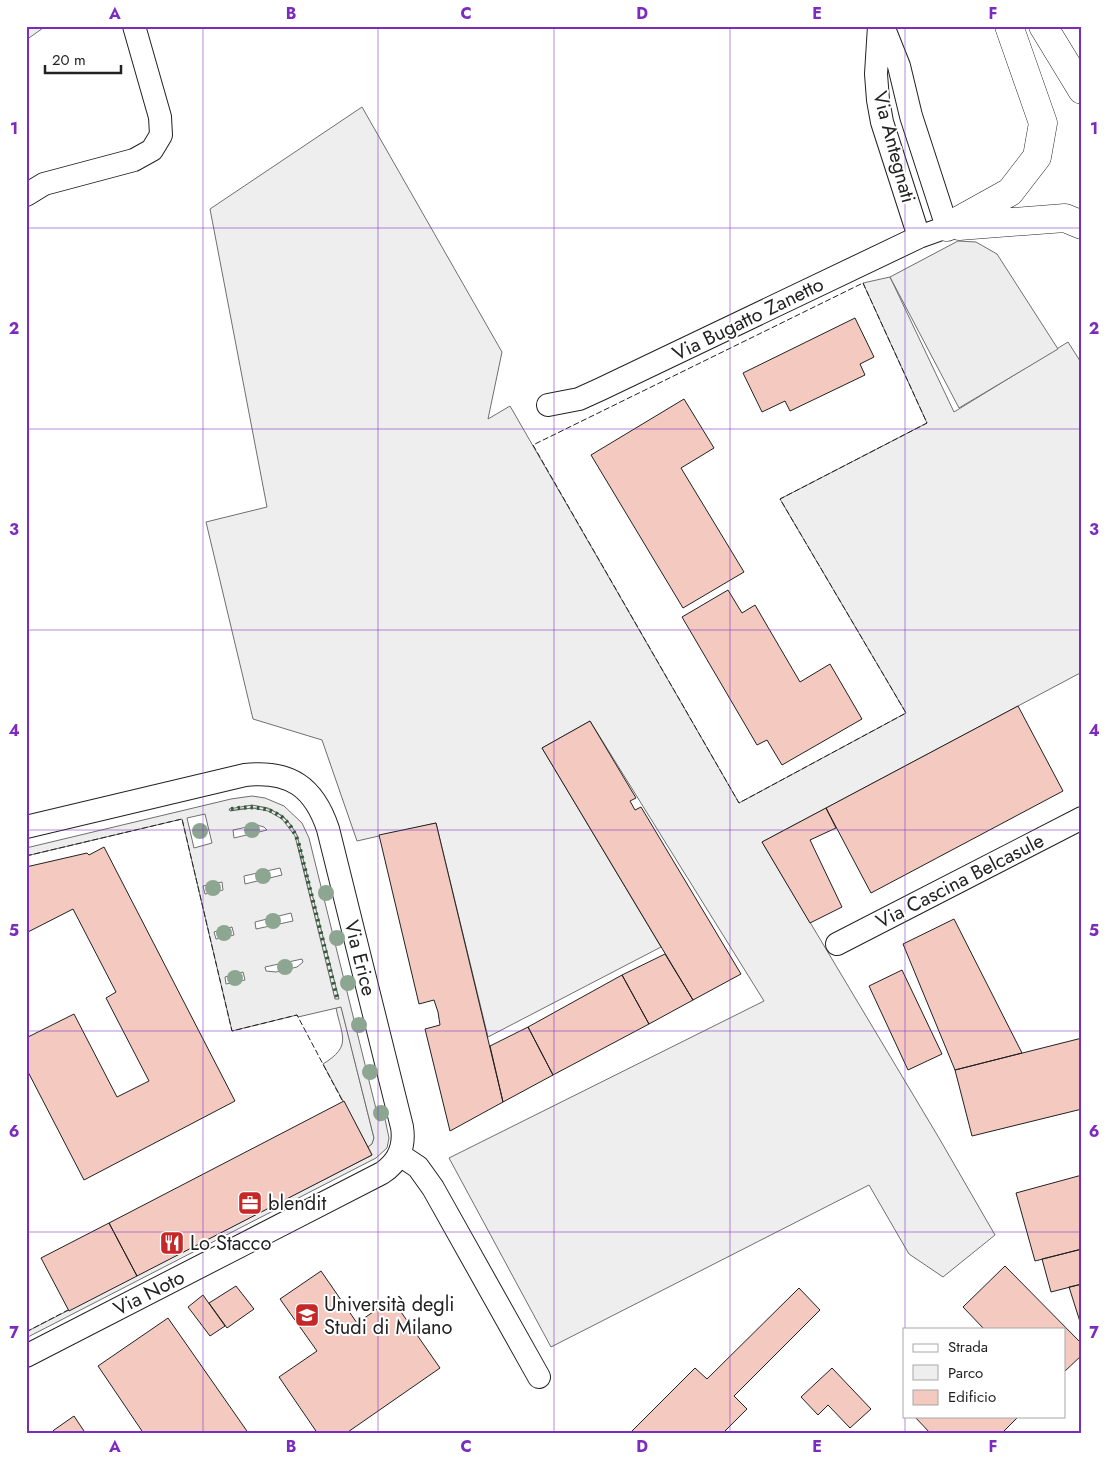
<svg xmlns="http://www.w3.org/2000/svg" width="1108" height="1460" viewBox="0 0 1108 1460" font-family="Jost,sans-serif">
  <style>
    .green { fill: #eee; stroke: #6f6f6f }
    .parking { fill: #ededed; stroke: #6f6f6f; fill-rule: evenodd }
    .building { fill: #f3c9c0; stroke: #222 }
    .lines { fill: none; stroke-linecap: round; stroke-linejoin: round }
    .street-casing { stroke: #222; stroke-width: 24 }
    .primary-casing { stroke: #222; stroke-width: 29 }
    .street { stroke: #fff; stroke-width: 22 }
    .primary { stroke: #fff; stroke-width: 28 }
    .hedge { stroke: #2f5e38; stroke-width: 4; stroke-dasharray: 2.5 4; stroke-linecap: butt }
    .fence { stroke: #222; stroke-width: 1; stroke-dasharray: 6 2.5; stroke-linecap: butt }
    .tree { fill: #8da692 }
    .grid { fill: none; stroke: #7b2cbf; stroke-width: 1; stroke-opacity: 0.55 }
    .labels { text-anchor: middle; dominant-baseline: central; stroke-width: 4; stroke-linejoin: round; paint-order: stroke }
    .street-label { font-size: 20px; fill: #222; stroke: #fff }
    .poi-label { font-size: 20px; fill: #222; stroke: #fff; text-anchor: start }
    .neatline { fill: none; stroke: #7b2cbf; stroke-width: 2 }
    .grid-label { font-size: 16px; text-anchor: middle; font-weight: bold; fill: #7b2cbf }
  </style>
  <rect width="100%" height="100%" fill="#fff"/>
  <!-- green -->
  <path class="green" d="M26,26H46L26,40Z
    M362,107L502,352L488,419L510,406L739,803L906,713L780,499L927,423L863,283L890,277L954,412L1068,342L1082,364V672L762,842L939,1138L995,1235L943,1277L909,1254L869,1185L551,1347L449,1158L764,1001L590,721L542,748L661,947L488,1037L436,823L357,841L322,740L253,719L206,522L267,507L210,209Z
    M252,805C273,808 287,816 297,835L339,999L335,1000L298,847L257,808L241,809L230,811L229,808Z
    M341,1006L374,1138L372,1144L368,1147L323,1064C352,1046 342,1037 336,1008Z"/>
  <!-- parking -->
  <path class="parking" d="M958,241L976,242L997,254L1058,349L959,408L890,277Z
    M252,796L265,798L284,806L302,823L309,838L379,1121L385,1119L389,1138L387,1148L376,1158L26,1338V1332L372,1155L368,1147L372,1144L374,1138L341,1007L298,1017L297,1015L232,1031L182,819L26,856V848L231,799ZM252,805L268,808L283,816L291,825L297,835L339,999H335L295,836L282,819L268,811L252,808L230,811L229,809ZM205,814L212,843L194,848L187,818ZM257,825L264,827L267,830L234,838L233,830ZM280,868L282,875L245,884L244,876ZM222,882L223,890L205,894L203,886ZM291,913L293,921L256,929L255,922ZM232,927L234,935L216,939L214,932ZM302,959L303,962L297,967L276,972L266,971L265,967ZM243,972L245,980L226,984L225,977Z"/>
  <!-- building -->
  <path class="building" d="M855,318L874,357L860,364L865,375L790,411L785,401L762,412L743,373Z
    M684,399L714,448L681,468L744,572L683,608L591,455Z
    M728,590L742,613L755,605L800,682L830,664L862,719L782,765L767,740L757,745L682,617Z
    M1018,706L1063,791L871,893L826,808Z
    M590,721L636,798L630,801L635,810L641,807L741,974L693,1000L542,748Z
    M826,808L836,828L810,840L842,907L810,923L762,842Z
    M436,823L503,1102L450,1131L425,1029L440,1025L438,1012L434,1000L419,1004L379,835Z
    M104,847L235,1101L84,1180L26,1068V1038L74,1014L117,1097L149,1081L106,998L116,992L73,909L26,933V867L87,853L89,855Z
    M954,919L1022,1053L955,1070L903,944Z
    M665,954L693,1000L649,1024L622,975Z
    M902,970L942,1054L908,1070L869,986Z
    M622,975L649,1024L553,1075L528,1027Z
    M528,1027L553,1075L503,1102L490,1046Z
    M1082,1038V1109L972,1136L955,1070Z
    M344,1101L372,1155L137,1276L109,1223Z
    M1082,1175V1249L1035,1261L1016,1193Z
    M109,1223L137,1276L69,1311L41,1258Z
    M1082,1249V1284L1051,1292L1042,1259Z
    M1005,1266L1082,1344V1355L1064,1372V1329H984L963,1307Z
    M321,1271L357,1323L392,1299L440,1368L345,1434H318L279,1377L317,1351L280,1299Z
    M1082,1284V1328L1069,1287Z
    M236,1286L254,1309L227,1328L209,1303Z
    M799,1288L820,1310L734,1396L747,1409L722,1434H629L695,1368L707,1379Z
    M203,1295L225,1326L210,1336L188,1307Z
    M168,1318L249,1434H144L98,1366Z
    M832,1368L871,1409L850,1428L828,1405L818,1415L801,1397Z
    M74,1416L86,1434H50L54,1430Z
    M914,1416H1019L1001,1434H931Z"/>
  <g class="lines">
    <defs>
      <path id="street" d="M879,26L876,74L878,100L882,122L919,237
        M26,195L44,184L134,160L152,150L161,135L160,117L134,26
        M548,405L579,399L601,389L919,237L947,227L911,116L899,66L883,26
        M26,827L245,775C290,770 314,787 328,829L402,1127C405,1146 399,1162 382,1173L26,1356
        M837,944L1082,818
        M400,1155L418,1167L433,1188L539,1377"/>
      <path id="primary" d="M1043,26L1082,90
        M959,226L1065,218L1082,225
        M947,227L1010,192L1037,157L1043,123L1009,26"/>
    </defs>
    <!-- street casing -->
    <use href="#street" class="street-casing"/>
    <!-- primary casing -->
    <use href="#primary" class="primary-casing"/>
    <!-- street -->
    <use href="#street" class="street"/>
    <!-- primary -->
    <use href="#primary" class="primary"/>
    <!-- hedge -->
    <path class="hedge" d="M231,809C262,804 286,809 298,841L337,997"/>
    <!-- fence -->
    <path class="fence" d="M863,283L927,423L780,499L906,713L739,803L533,445Z
      M26,856L182,819L232,1031L297,1015L343,1102
      M26,1332L68,1310"/>
  </g>
  <!-- trees -->
  <g class="tree">
    <circle cx="252" cy="830" r="8"/>
    <circle cx="200" cy="831" r="8"/>
    <circle cx="263" cy="876" r="8"/>
    <circle cx="213" cy="888" r="8"/>
    <circle cx="326" cy="893" r="8"/>
    <circle cx="273" cy="921" r="8"/>
    <circle cx="224" cy="933" r="8"/>
    <circle cx="337" cy="938" r="8"/>
    <circle cx="285" cy="967" r="8"/>
    <circle cx="235" cy="978" r="8"/>
    <circle cx="348" cy="983" r="8"/>
    <circle cx="359" cy="1025" r="8"/>
    <circle cx="370" cy="1072" r="8"/>
    <circle cx="381" cy="1113" r="8"/>
  </g>
  <!-- grid -->
  <path class="grid" d="M203,26V1434M378,26V1434M554,26V1434M730,26V1434M905,26V1329M26,228H1082M26,429H1082M26,630H1082M26,830H1082M26,1031H1082M26,1232H1082M905,1416V1434"/>
  <!-- icons -->
  <defs>
    <symbol id="office-square" viewBox="-11 -11 22 22"><rect x="-9" y="-9" width="18" height="18" rx="4" fill="#c62828" stroke="#fff"/><path d="M-6-3h4V-5.5h4V-3h4V5H-6ZM-1-4.5V-3h2v-1.5ZM-6 0V1H6V0Z" fill="#fff"/></symbol>
    <symbol id="restaurant-square" viewBox="-11 -11 22 22"><rect x="-9" y="-9" width="18" height="18" rx="4" fill="#c62828" stroke="#fff"/><path d="M-5-6h1v4h1v-4h1v4h1v-4h1v5L-1.5 .5V6h-2V.5L-5-1ZM5-6V6H3V1.5H1.5Q1.5-4 5-6Z" fill="#fff"/></symbol>
    <symbol id="university-square" viewBox="-11 -11 22 22"><rect x="-9" y="-9" width="18" height="18" rx="4" fill="#c62828" stroke="#fff"/><path d="M0-5L7-2L0 1L-7-2ZM-4 1L0 2.5L4 1V4Q0 6-4 4Z" fill="#fff"/></symbol>
  </defs>
  <g fill-rule="evenodd">
    <use href="#office-square" x="236" y="1189" width="28" height="28"/>
    <use href="#restaurant-square" x="158" y="1229" width="28" height="28"/>
    <use href="#university-square" x="293" y="1301" width="28" height="28"/>
  </g>
  <g class="labels">
    <!-- street labels -->
    <g class="street-label">
      <text transform="translate(894 147) rotate(75)">Via Antegnati</text>
      <text transform="translate(748 319) rotate(-26)">Via Bugatto Zanetto</text>
      <text transform="translate(960 881) rotate(-27)">Via Cascina Belcasule</text>
      <text transform="translate(360 958) rotate(76)">Via Erice</text>
      <text transform="translate(149 1293) rotate(-27)">Via Noto</text>
    </g>
    <!-- poi labels -->
    <g class="poi-label">
      <text x="268" y="1203">blendit</text>
      <text x="190" y="1243">Lo Stacco</text>
      <text x="324" y="1304">Università degli<tspan x="324" dy="23">Studi di Milano</tspan></text>
    </g>
  </g>
  <!-- border -->
  <rect width="1108" height="1460" fill="none" stroke="#ffffff" stroke-width="55"/>
  <!-- legend -->
  <rect x="903" y="1328" width="162" height="90" fill="#ffffff" stroke="#a7a7a7"/>
  <rect x="913" y="1344" width="25" height="8" fill="#ffffff" stroke="#a7a7a7"/>
  <text x="948" y="1352" font-size="15" fill="#222222">Strada</text>
  <rect x="913" y="1365" width="25" height="15" fill="#eeeeee" stroke="#a7a7a7"/>
  <text x="948" y="1378" font-size="15" fill="#222222">Parco</text>
  <rect x="913" y="1390" width="25" height="15" fill="#f3c9c0" stroke="#a7a7a7"/>
  <text x="948" y="1402" font-size="15" fill="#222222">Edificio</text>
  <!-- scale -->
  <path d="M45 65v8h76v-8" fill="none" stroke="#222222" stroke-width="2.5"/>
  <text x="52" y="65" font-size="15" fill="#222222" stroke="#ffffff" stroke-width="4" paint-order="stroke">20 m</text>
  <rect x="28" y="28" width="1052" height="1404" class="neatline"/>
  <g class="grid-label">
    <text x="115" y="19">A</text>
    <text x="291" y="19">B</text>
    <text x="466" y="19">C</text>
    <text x="642" y="19">D</text>
    <text x="817" y="19">E</text>
    <text x="993" y="19">F</text>
    <text x="14" y="134">1</text>
    <text x="1094" y="134">1</text>
    <text x="14" y="334">2</text>
    <text x="1094" y="334">2</text>
    <text x="14" y="535">3</text>
    <text x="1094" y="535">3</text>
    <text x="14" y="736">4</text>
    <text x="1094" y="736">4</text>
    <text x="14" y="936">5</text>
    <text x="1094" y="936">5</text>
    <text x="14" y="1137">6</text>
    <text x="1094" y="1137">6</text>
    <text x="14" y="1338">7</text>
    <text x="1094" y="1338">7</text>
    <text x="115" y="1452">A</text>
    <text x="291" y="1452">B</text>
    <text x="466" y="1452">C</text>
    <text x="642" y="1452">D</text>
    <text x="817" y="1452">E</text>
    <text x="993" y="1452">F</text>
  </g>
</svg>
